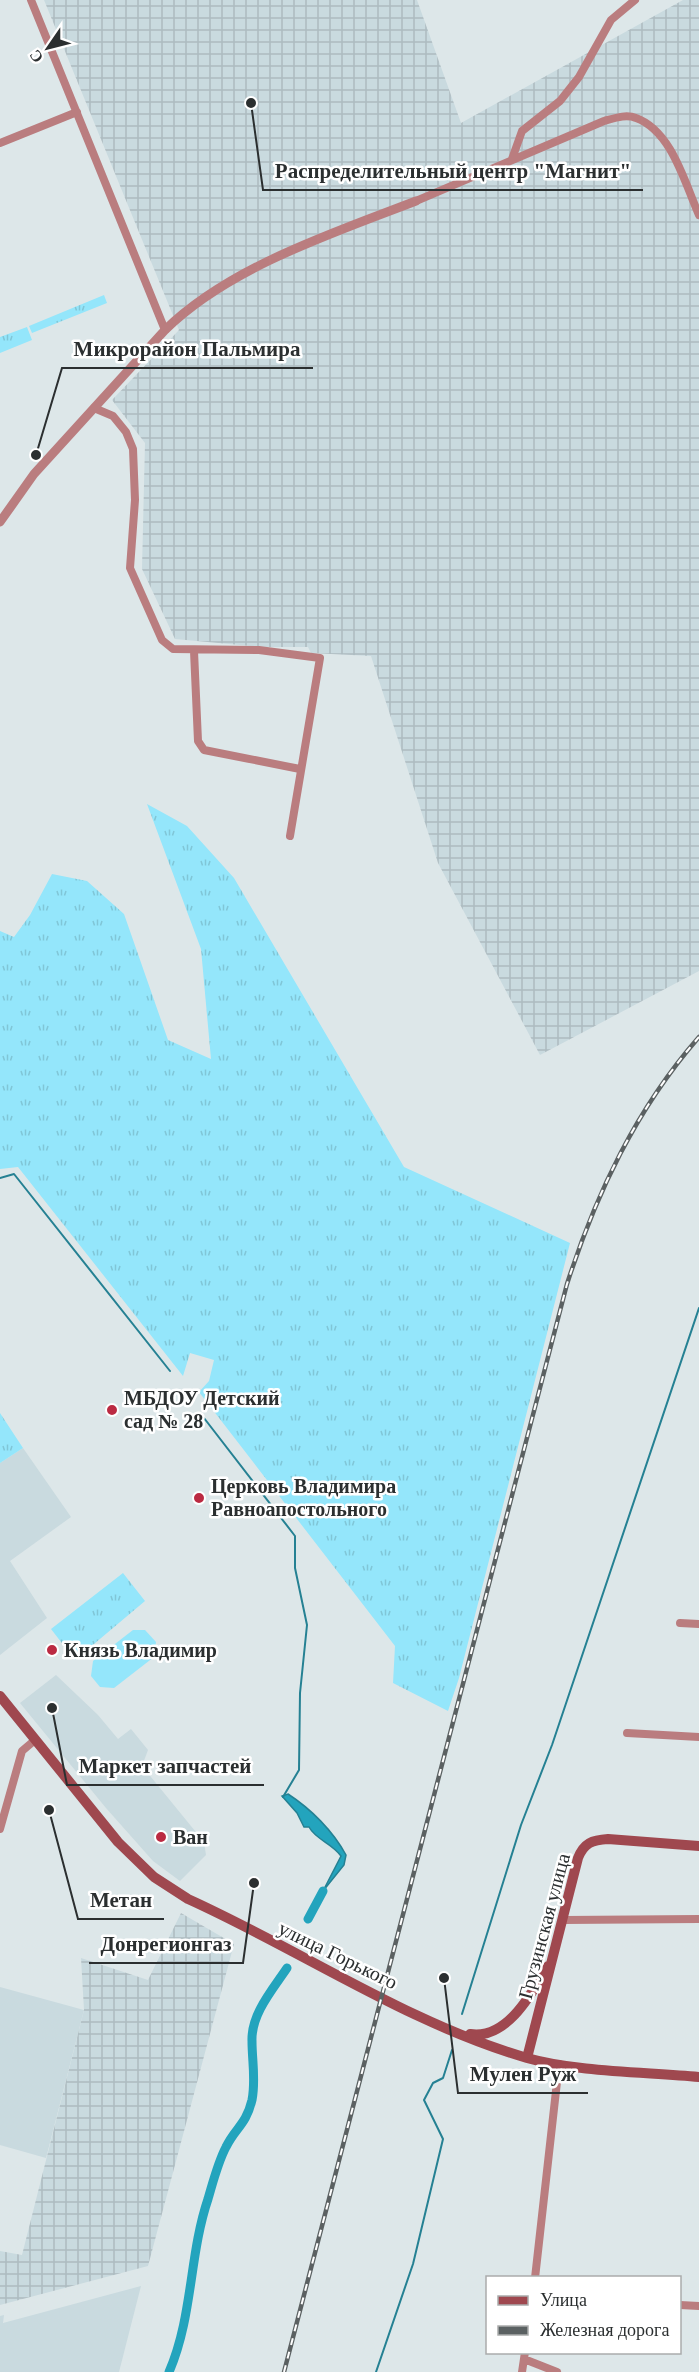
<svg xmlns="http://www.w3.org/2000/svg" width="699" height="2372" viewBox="0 0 699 2372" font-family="'Times New Roman',serif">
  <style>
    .built { fill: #c9dadf }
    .industrial { fill: url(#industrial-grid) }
    .grass { fill: url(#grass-tufts) }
    .pitch { fill: #94e6fb }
    .water { fill: #23a4bd; stroke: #258193; stroke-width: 1.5 }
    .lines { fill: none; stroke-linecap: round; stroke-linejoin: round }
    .stream { stroke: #258193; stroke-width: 2 }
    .canal { stroke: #23a4bd; stroke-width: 9 }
    .minor { stroke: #ba7d7f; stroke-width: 8 }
    .tertiary { stroke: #ba7d7f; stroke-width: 9 }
    .secondary { stroke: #9f484f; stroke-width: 10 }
    .rail-casing { stroke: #5b6162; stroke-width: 4.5 }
    .rail { stroke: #fff; stroke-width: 2; stroke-dasharray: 7; stroke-linecap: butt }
    .poi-dot { fill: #bb2a42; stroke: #fff; stroke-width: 2 }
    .labels { text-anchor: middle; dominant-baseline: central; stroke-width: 5; stroke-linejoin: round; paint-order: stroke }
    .poi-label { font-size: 20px; font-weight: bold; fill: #2b2f30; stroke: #fff; text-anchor: start }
    .street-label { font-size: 20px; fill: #2b2f30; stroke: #fff }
    .leader { fill: none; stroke: #2b2f30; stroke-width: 2 }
    .callout-dot { fill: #2b2f30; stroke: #fff; stroke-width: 2 }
    .callout-label { font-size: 21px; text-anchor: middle; font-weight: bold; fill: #2b2f30; stroke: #fff; stroke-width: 5; stroke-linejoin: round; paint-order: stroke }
  </style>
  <defs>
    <pattern id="industrial-grid" width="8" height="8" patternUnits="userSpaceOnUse" patternTransform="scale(1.5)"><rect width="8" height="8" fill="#c9dadf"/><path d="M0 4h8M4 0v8" fill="none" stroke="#adbbc0"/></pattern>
    <pattern id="grass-tufts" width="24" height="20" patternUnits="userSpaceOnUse" patternTransform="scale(1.5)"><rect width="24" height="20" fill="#94e6fb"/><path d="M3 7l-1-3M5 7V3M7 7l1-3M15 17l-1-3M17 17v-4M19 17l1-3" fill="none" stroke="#80c6d7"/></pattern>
  </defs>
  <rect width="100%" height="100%" fill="#dde7e9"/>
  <!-- built -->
  <path class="built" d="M23,1448L71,1517L10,1561L47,1618L0,1655V1463Z
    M56,1675L98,1715L118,1739L131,1729L148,1750L142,1766L204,1842L206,1855L180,1881L153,1861L106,1808L20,1703Z
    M0,1987L84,2010L46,2158L0,2145Z
    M141,2286L119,2372H0V2316L4,2315L3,2323Z"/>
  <!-- industrial -->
  <path class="industrial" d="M44,0H417L461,123L683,0H699V971L540,1055L438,863L371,656L311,653L308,647H261L175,639L142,569L145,443L112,400L179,330Z
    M181,1913L234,1944L148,2266L0,2305V2251L22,2255L84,2010L81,1958L148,1980Z"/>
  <!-- grass -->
  <path class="grass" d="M104,295L107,303L32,333L29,326Z
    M27,327L32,340L0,353V337Z
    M147,804L187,826L234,878L404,1167L570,1243L459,1678L448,1711L393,1683L395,1646L199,1392L209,1381L214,1360L190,1353L183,1376L18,1167L0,1169V931L14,937L30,915L52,874L87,881L124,914L168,1040L211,1059L201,949Z
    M0,1413L23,1448L0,1463Z
    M123,1573L145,1601L75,1660L51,1629Z"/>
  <!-- pitch -->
  <path class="pitch" d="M133,1630H145L156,1642L154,1657L114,1688L100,1687L91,1676L93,1661Z"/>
  <!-- water -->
  <path class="water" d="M288,1794C311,1809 333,1831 346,1855L344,1865L323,1891L341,1856C332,1843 316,1840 309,1827H304L297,1813L282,1796Z"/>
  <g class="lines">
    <!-- stream -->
    <path class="stream" d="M0,1178L14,1174L170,1371
      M204,1418L295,1536V1568L307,1625L300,1693L299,1770L283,1797
      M462,2014L521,1825L552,1745L699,1308
      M376,2372L413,2264L443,2139L424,2100L433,2083L443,2078L452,2050"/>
    <!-- canal -->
    <path class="canal" d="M308,1919L323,1891
      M169,2372C193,2317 189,2255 208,2199C213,2182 218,2162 226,2147C235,2128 246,2125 252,2100C256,2080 252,2061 252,2041C251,2014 273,1989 287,1968"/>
    <!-- minor -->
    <path class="minor" d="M31,0L165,330
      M0,143L77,112
      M512,159L522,131L560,101L579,77L611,20L635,0
      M416,201L604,121C615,118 626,114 636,118C672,131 685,184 699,215
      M94,408L113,416L126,432L133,449L135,500L130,568L162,640L173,649L259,650L320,658L290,836
      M194,651L198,741L204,750L300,769
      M680,1623L699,1624
      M627,1733L699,1737
      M0,1829L22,1751L35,1740
      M564,1920L699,1919
      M535,2278L559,2064
      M680,2305L699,2306
      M524,2359L557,2372
      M522,2372L525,2352"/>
    <!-- tertiary -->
    <path class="tertiary" d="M0,522L34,474L165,330C229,267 333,233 416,201"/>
    <!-- secondary -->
    <path class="secondary" d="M0,1696L118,1842L154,1877L188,1899C301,1950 407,2023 527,2058C576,2072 647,2072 699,2077
      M470,2034C507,2040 532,1993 548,1966
      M527,2058L578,1858C584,1843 592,1840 608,1839L699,1846"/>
    <defs>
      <path id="rail" d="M284,2372L567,1284C596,1194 636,1109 699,1037"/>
    </defs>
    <!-- rail casing -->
    <use href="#rail" class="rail-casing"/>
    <!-- rail -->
    <use href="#rail" class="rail"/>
  </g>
  <!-- markers -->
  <g class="poi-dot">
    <circle cx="112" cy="1410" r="6"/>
    <circle cx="199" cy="1498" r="6"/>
    <circle cx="52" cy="1650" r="6"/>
    <circle cx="161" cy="1837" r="6"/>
  </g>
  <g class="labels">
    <!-- poi labels -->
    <g class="poi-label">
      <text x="124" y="1398">МБДОУ Детский<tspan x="124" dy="23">сад № 28</tspan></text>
      <text x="211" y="1486">Церковь Владимира<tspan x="211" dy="23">Равноапостольного</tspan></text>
      <text x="64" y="1650">Князь Владимир</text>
      <text x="173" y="1837">Ван</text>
    </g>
    <!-- street labels -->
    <g class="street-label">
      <text transform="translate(544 1926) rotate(-75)">Грузинская улица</text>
      <text transform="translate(338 1955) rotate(26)">улица Горького</text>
    </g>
  </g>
  <!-- callouts -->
  <path class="leader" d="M251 103L263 190H643M36 455L62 368H313M52 1708L67 1785H264M49 1810L78 1919H164M254 1883L243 1963H89M444 1978L458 2093H588"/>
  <g class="callout-dot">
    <circle cx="251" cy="103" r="6"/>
    <circle cx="36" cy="455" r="6"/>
    <circle cx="52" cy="1708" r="6"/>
    <circle cx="49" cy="1810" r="6"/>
    <circle cx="254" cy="1883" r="6"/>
    <circle cx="444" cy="1978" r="6"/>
  </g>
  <g class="callout-label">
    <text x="453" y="178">Распределительный центр "Магнит"</text>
    <text x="187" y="356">Микрорайон Пальмира</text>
    <text x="165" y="1773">Маркет запчастей</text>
    <text x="121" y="1907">Метан</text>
    <text x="166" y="1951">Донрегионгаз</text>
    <text x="523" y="2081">Мулен Руж</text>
  </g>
  <!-- legend -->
  <rect x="486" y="2276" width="195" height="78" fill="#ffffff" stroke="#aaacac" stroke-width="1.5"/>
  <rect x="498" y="2296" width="30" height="9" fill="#9f484f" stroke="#aaacac" stroke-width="1.5"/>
  <text x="540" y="2306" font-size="18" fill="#2b2f30">Улица</text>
  <rect x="498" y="2326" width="30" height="9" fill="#5b6162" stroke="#aaacac" stroke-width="1.5"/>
  <text x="540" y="2336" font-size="18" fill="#2b2f30">Железная дорога</text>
  <!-- north arrow -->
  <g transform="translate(48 48) rotate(235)" stroke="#ffffff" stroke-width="4.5" paint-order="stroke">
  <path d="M0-4.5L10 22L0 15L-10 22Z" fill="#2b2f30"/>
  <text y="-9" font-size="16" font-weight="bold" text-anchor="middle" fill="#2b2f30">С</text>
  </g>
</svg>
